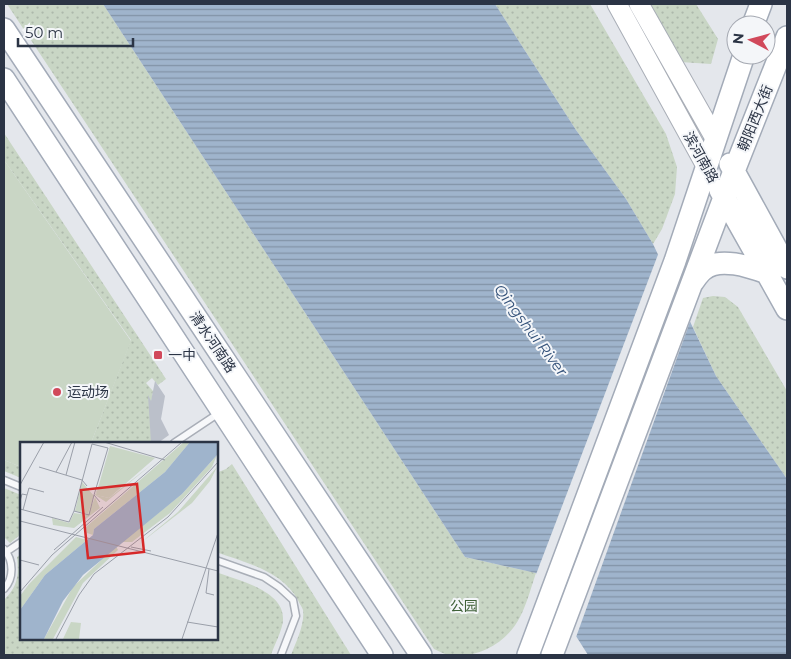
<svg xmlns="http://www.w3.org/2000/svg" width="791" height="659" viewBox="0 0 791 659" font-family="Montserrat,'Noto Sans SC',sans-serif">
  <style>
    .grass { fill: url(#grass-dots) }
    .garden { fill: #c9d6c5 }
    .water { fill: url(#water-rules) }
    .pier { fill: #e4e7ec }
    .building { fill: #bbc0ca }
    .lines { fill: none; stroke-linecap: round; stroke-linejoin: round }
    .service-casing { stroke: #a9aeb7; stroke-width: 9 }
    .secondary-casing { stroke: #a9aeb7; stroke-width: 21 }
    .primary-casing { stroke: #a3abb8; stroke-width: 24 }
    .service { stroke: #f7f8fa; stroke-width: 6 }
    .secondary { stroke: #fff; stroke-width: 19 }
    .primary { stroke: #fff; stroke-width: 21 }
    .poi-dot { fill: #d1495b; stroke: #f4f6f9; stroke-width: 2 }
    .labels { text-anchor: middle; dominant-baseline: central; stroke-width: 4; stroke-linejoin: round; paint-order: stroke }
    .street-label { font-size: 14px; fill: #2b3445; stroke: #f4f6f9 }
    .poi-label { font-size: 14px; fill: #2b3445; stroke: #f4f6f9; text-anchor: start }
    .park-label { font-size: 14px; fill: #3f6138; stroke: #f4f6f9 }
    .water-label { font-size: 15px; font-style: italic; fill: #34527a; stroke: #f4f6f9 }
    .inset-road { fill: none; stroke: #9a9fa9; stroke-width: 1 }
    .view { fill: #d62828; fill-opacity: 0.15; stroke: #d62828; stroke-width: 2.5 }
    .inset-edge { fill: none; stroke: #2b3445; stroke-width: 2.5 }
  </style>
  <defs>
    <pattern id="grass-dots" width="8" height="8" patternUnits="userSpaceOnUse" patternTransform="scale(1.25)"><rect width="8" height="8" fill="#c9d6c5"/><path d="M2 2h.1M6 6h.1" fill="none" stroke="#adb8ab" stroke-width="1.8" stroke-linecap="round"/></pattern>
    <pattern id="water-rules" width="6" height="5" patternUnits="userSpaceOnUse" patternTransform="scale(1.25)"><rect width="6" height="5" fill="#9fb4cc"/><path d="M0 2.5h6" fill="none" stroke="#8293a7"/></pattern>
  </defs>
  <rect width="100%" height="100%" fill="#e4e7ec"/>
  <!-- grass -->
  <path class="grass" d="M7,4H103L465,557L536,573C531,587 527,604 520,617C507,643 478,659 449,655C444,654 439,651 434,649Z
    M495,4H590L666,134L677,167L675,194L662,229L653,244L626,199L576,130Z
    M650,4H696L718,39L711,64L680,62Z
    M4,133L166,379L158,385L152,378L146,383L153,391C150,409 148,424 153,441L151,443H91L131,340L4,160Z
    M713,296L725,297L738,307L787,391V479L716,376L693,327L703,298Z
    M4,460L21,467V478L4,471Z
    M232,464L351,655H291C296,642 305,624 303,610C302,607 299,603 298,600C281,570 246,563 216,552V473L226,469Z
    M4,488L21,495V534L10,543L4,537Z
    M21,554V638H216V572C237,580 283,590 283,618C284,627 274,646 271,655H4V600C18,586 19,575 17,557Z"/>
  <!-- garden -->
  <path class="garden" d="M4,160L131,341L91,443H21V467L4,460Z"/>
  <!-- water -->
  <path class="water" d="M103,4H495L576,130L626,199L653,244L716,376L787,479V655H588L536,573L465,557Z"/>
  <!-- pier -->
  <path class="pier" d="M659,252L691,319L575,640L535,577Z"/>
  <!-- building -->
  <path class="building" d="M155,381L165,396L161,419L169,435L158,443H151L148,395L151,401Z"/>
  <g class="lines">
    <defs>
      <path id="service" d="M174,443L219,413
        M4,480L21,487
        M4,549C14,561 14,578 4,589
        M6,552L21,542
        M216,560L264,577L279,587L293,600L296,616L281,655"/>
      <path id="secondary" d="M617,4L706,166
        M639,4L716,140"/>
      <path id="primary" d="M753,25L761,4
        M4,29L421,655
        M4,79L382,655
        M730,164L787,268
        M720,190L787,309
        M693,282C696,278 699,273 703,270C719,256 750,267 767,273
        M528,655L675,261L744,55
        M552,655L734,171L787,37"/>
    </defs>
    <!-- service casing -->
    <use href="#service" class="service-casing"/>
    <!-- secondary casing -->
    <use href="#secondary" class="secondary-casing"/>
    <!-- primary casing -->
    <use href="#primary" class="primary-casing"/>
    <!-- service -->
    <use href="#service" class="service"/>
    <!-- secondary -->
    <use href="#secondary" class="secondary"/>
    <!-- primary -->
    <use href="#primary" class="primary"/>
  </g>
  <!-- markers -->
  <g class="poi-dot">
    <rect x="153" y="350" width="10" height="10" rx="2.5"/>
    <circle cx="57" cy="392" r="5"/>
  </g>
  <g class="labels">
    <!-- street labels -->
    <g class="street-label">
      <text transform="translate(755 118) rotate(-68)">朝阳西大街</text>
      <text transform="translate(701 157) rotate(61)">滨河南路</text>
      <text transform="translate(213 342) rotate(56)">清水河南路</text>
    </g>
    <!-- poi labels -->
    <g class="poi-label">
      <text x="168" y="355">一中</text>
      <text x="67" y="392">运动场</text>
    </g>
    <!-- park labels -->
    <g class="park-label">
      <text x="464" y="606">公园</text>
    </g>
    <!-- water labels -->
    <g class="water-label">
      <text transform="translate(531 330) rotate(53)">Qingshui River</text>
    </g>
  </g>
  <!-- overview -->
  <g transform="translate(20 442)">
    <rect width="198" height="198" fill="#e4e7ec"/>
    <path d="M164,0H170L145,30L74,87L73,93L67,91L66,85ZM197,13L192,25L150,71L112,100H102L162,52ZM136,19L86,60L75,53L79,42L76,53L89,56ZM197,25L190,39L172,61L118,103L158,70ZM62,40L74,54L68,72L55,69ZM75,55L80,66L54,86L33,83L32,76L49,81L54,71L68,73ZM56,95L67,98L25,133L0,168V154L9,142ZM96,104L98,108L63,141L33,197H24L53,145ZM51,180L61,181L59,197H43Z" fill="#c9d6c5"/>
    <path d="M90,4L135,16L89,56L76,53Z" fill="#c9d6c5"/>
    <path d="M170,0H197V13L162,52L63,133L43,159L24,197H0V168L25,133L73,93L74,87L145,30Z" fill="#9fb4cc"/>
    <path class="inset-road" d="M84,0L145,18M19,25L62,38L67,44M36,30L52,0M46,33L55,0M0,43L24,0M7,53L9,46L24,50M74,53L88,6M0,59L2,52L7,53L3,68M80,60L74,53L69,73L54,69L72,2L88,6M0,67L49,80L54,69M0,79L198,129M111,105L131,109M34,108L83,65M0,118L19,123M189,127L186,151L194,153M0,150L32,113L162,0M167,180L198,185M36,197L59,153L74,132L148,75L198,20M162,197L198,91"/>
    <path class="view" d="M117,42L124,110L68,116L61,48Z"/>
    <rect width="198" height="198" class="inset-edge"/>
  </g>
  <!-- border -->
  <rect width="791" height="659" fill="none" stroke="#2b3445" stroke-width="10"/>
  <!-- north arrow -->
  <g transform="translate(751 40) rotate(276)"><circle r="24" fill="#f4f6f9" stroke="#a4a8b1"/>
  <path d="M0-4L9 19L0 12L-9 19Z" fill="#d1495b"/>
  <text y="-8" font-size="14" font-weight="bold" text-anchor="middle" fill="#2b3445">N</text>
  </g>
  <!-- scale -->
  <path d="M18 38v8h115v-8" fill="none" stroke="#2b3445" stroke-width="2.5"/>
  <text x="25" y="38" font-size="15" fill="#2b3445" stroke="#f4f6f9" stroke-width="4" paint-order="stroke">50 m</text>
</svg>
